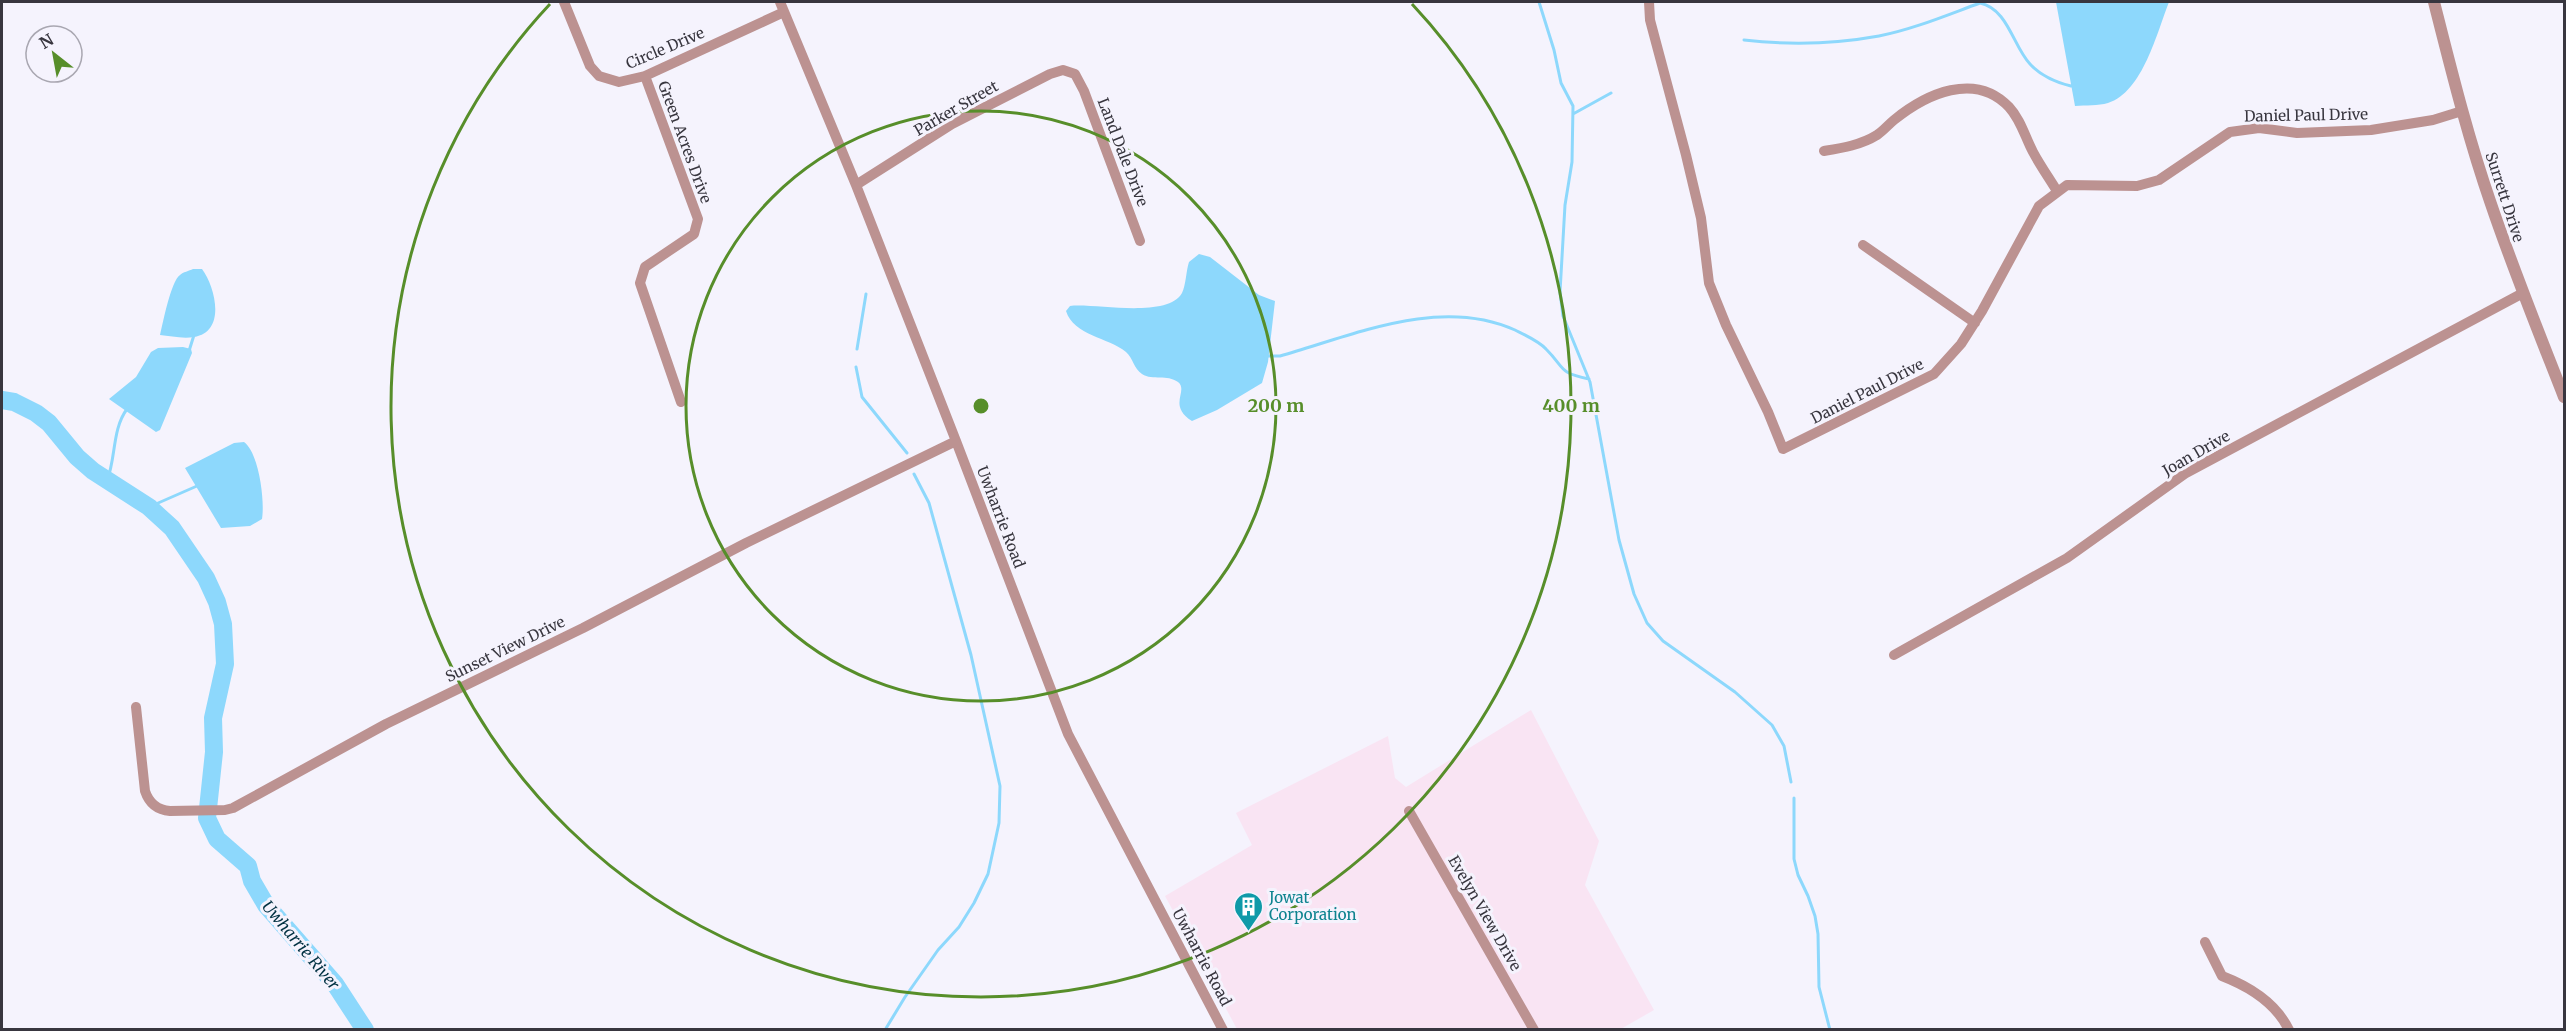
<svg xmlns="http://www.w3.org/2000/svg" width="2566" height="1031" viewBox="0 0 2566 1031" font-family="Merriweather,serif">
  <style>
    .industrial { fill: #f9e4f3 }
    .water { fill: #8dd8fc }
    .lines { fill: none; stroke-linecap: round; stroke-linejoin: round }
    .stream { stroke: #8dd8fc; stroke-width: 3 }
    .river { stroke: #8dd8fc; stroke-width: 18 }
    .minor { stroke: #bc9291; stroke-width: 10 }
    .tertiary { stroke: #bc9291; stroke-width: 12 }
    .ring { fill: none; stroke: #578e2a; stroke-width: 3 }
    .labels { text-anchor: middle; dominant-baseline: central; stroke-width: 6; stroke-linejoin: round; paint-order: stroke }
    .street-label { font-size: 15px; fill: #38363f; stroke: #f5f3fd }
    .culture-label { font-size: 15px; fill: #0d838f; stroke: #f5f3fd; text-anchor: start }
    .water-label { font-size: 16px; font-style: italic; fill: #013142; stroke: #f5f3fd }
    .centre { fill: #578e2a; stroke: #f5f3fd; stroke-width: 3 }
    .ring-label { font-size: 18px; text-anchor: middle; font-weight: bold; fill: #578e2a; stroke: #f5f3fd; stroke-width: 6; stroke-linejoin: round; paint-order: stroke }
  </style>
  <rect width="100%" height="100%" fill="#f5f3fd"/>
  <!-- industrial -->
  <path class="industrial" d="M1531,710L1599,841L1585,885L1654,1010L1619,1030L1237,1029L1165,896L1252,845L1236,813L1388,736L1395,778L1406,787Z"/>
  <!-- water -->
  <path class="water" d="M2056,2H2169C2157,32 2143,92 2108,103C2098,106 2086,105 2075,106Z
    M1199,254L1210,257L1259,295L1275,301L1268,362L1262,383L1217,410L1192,421C1167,405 1189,391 1178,382C1167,374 1153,381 1142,374C1134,369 1133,358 1126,352C1108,337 1074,336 1066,311L1070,306C1095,303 1167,319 1182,293C1186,285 1186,271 1189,262Z
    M193,269H202C215,286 227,332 194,337C183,339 170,336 160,335C163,323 171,281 180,275C183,272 189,271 193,269Z
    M183,347L191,349L192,353L160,430L156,432L109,399L136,377L151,352L158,348Z
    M244,442C259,453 265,501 262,519L250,526L221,528L185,468L234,443Z"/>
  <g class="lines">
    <!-- stream -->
    <path class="stream" d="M1539,2L1554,50L1561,83L1573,106L1572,162L1565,205L1560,292L1563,316L1590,382L1619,540L1634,594L1647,623L1663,641L1735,692L1772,725L1784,746L1791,782
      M1744,40C1788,45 1835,44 1879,36C1914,29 1947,15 1980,3C2008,9 2013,46 2030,64C2041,76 2055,82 2071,86L2074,85
      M1573,114L1611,93
      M857,349L866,294
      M189,351L194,335
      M1265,356H1280C1354,335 1440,296 1515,330C1525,335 1539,341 1546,349C1566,369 1557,372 1589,379
      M856,367L862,397L907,453
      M107,481C116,458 112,429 127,409
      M149,507L197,486
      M1794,798V859L1798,875L1808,896L1815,916L1818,934L1819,987L1830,1030
      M885,1030L905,997L938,950L959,927L974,903L988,874L999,823L1000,786L971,655L929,503L914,474"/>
    <!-- river -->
    <path class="river" d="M2,400L14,402L36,413L49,423L77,457L93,471L149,507L172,528L206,578L217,602L223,624L225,664L213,718L214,752L207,818L217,839L248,866L252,881L266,905L335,984L365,1030"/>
    <!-- minor -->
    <path class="minor" d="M564,2L590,66L599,76L619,82L645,76L784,12
      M780,2L856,185L956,441L1068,734L1223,1030
      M1649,2L1650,20L1686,155L1701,218L1709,283L1726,325L1768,412L1783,449L1934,374L1961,344L1982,311L2039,206L2067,185L2137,186L2159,180L2230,132L2259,128L2297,133L2371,130L2433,120L2462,111
      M645,76L698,219L694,234L645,267L640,283L681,402
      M1824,151C1842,148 1861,145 1877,135C1883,131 1888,125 1894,120C1926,94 1975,71 2009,107C2021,120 2025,137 2033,152C2040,165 2049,178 2057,191
      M856,185L952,124L1050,74L1063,70L1075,74L1084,91L1140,241
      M1863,245L1975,323
      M1894,655L2067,558L2186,473L2523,293
      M136,707L145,791C149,803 157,810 170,811L225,810L233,808L386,724L583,628L746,543L956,441
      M1409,811L1534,1030
      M2205,942L2222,976C2248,986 2276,1003 2289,1030"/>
    <!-- tertiary -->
    <path class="tertiary" d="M2434,2C2451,69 2468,138 2491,204C2513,269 2539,333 2564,397"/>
  </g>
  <!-- distance rings -->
  <g class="ring">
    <circle cx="981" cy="406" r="295"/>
    <path d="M1412 4A590 590 0 1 1 550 4"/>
  </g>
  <!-- icons -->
  <defs>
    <symbol id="building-pin" viewBox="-11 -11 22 30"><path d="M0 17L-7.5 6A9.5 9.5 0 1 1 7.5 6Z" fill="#0f9aa8" stroke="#f5f3fd"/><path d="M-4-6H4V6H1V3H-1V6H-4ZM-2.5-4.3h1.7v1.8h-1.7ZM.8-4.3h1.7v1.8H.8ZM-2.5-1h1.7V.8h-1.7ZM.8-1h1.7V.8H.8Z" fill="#fff"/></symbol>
  </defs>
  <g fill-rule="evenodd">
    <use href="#building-pin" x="1232" y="890" width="33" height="45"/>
  </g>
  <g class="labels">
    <!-- street labels -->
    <g class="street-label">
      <text transform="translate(665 48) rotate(-23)">Circle Drive</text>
      <text transform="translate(956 108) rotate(-30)">Parker Street</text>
      <text transform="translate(2306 115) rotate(-1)">Daniel Paul Drive</text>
      <text transform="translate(685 142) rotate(70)">Green Acres Drive</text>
      <text transform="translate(1123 152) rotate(69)">Land Dale Drive</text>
      <text transform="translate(2505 197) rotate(72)">Surrett Drive</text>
      <text transform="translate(1867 391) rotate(-27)">Daniel Paul Drive</text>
      <text transform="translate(2196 453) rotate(-30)">Joan Drive</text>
      <text transform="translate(1001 517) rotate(69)">Uwharrie Road</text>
      <text transform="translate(505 649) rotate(-26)">Sunset View Drive</text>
      <text transform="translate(1485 913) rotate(60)">Evelyn View Drive</text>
      <text transform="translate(1202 957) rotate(62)">Uwharrie Road</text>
    </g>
    <!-- culture labels -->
    <g class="culture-label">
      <text x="1269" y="897">Jowat<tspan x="1269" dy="17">Corporation</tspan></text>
    </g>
    <!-- water labels -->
    <g class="water-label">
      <text transform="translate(301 945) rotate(50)">Uwharrie River</text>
    </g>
  </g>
  <circle cx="981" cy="406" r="9" class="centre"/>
  <g class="ring-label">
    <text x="1276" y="412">200 m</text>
    <text x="1571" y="412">400 m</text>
  </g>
  <!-- border -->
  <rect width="2566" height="1031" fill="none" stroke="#38363f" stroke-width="6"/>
  <!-- north arrow -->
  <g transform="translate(54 54) rotate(329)"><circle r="28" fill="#f5f3fd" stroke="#a9a7b1" stroke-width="1.5"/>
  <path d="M0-4.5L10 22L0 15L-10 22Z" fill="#578e2a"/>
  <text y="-9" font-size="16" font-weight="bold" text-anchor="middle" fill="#38363f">N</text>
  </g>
</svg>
